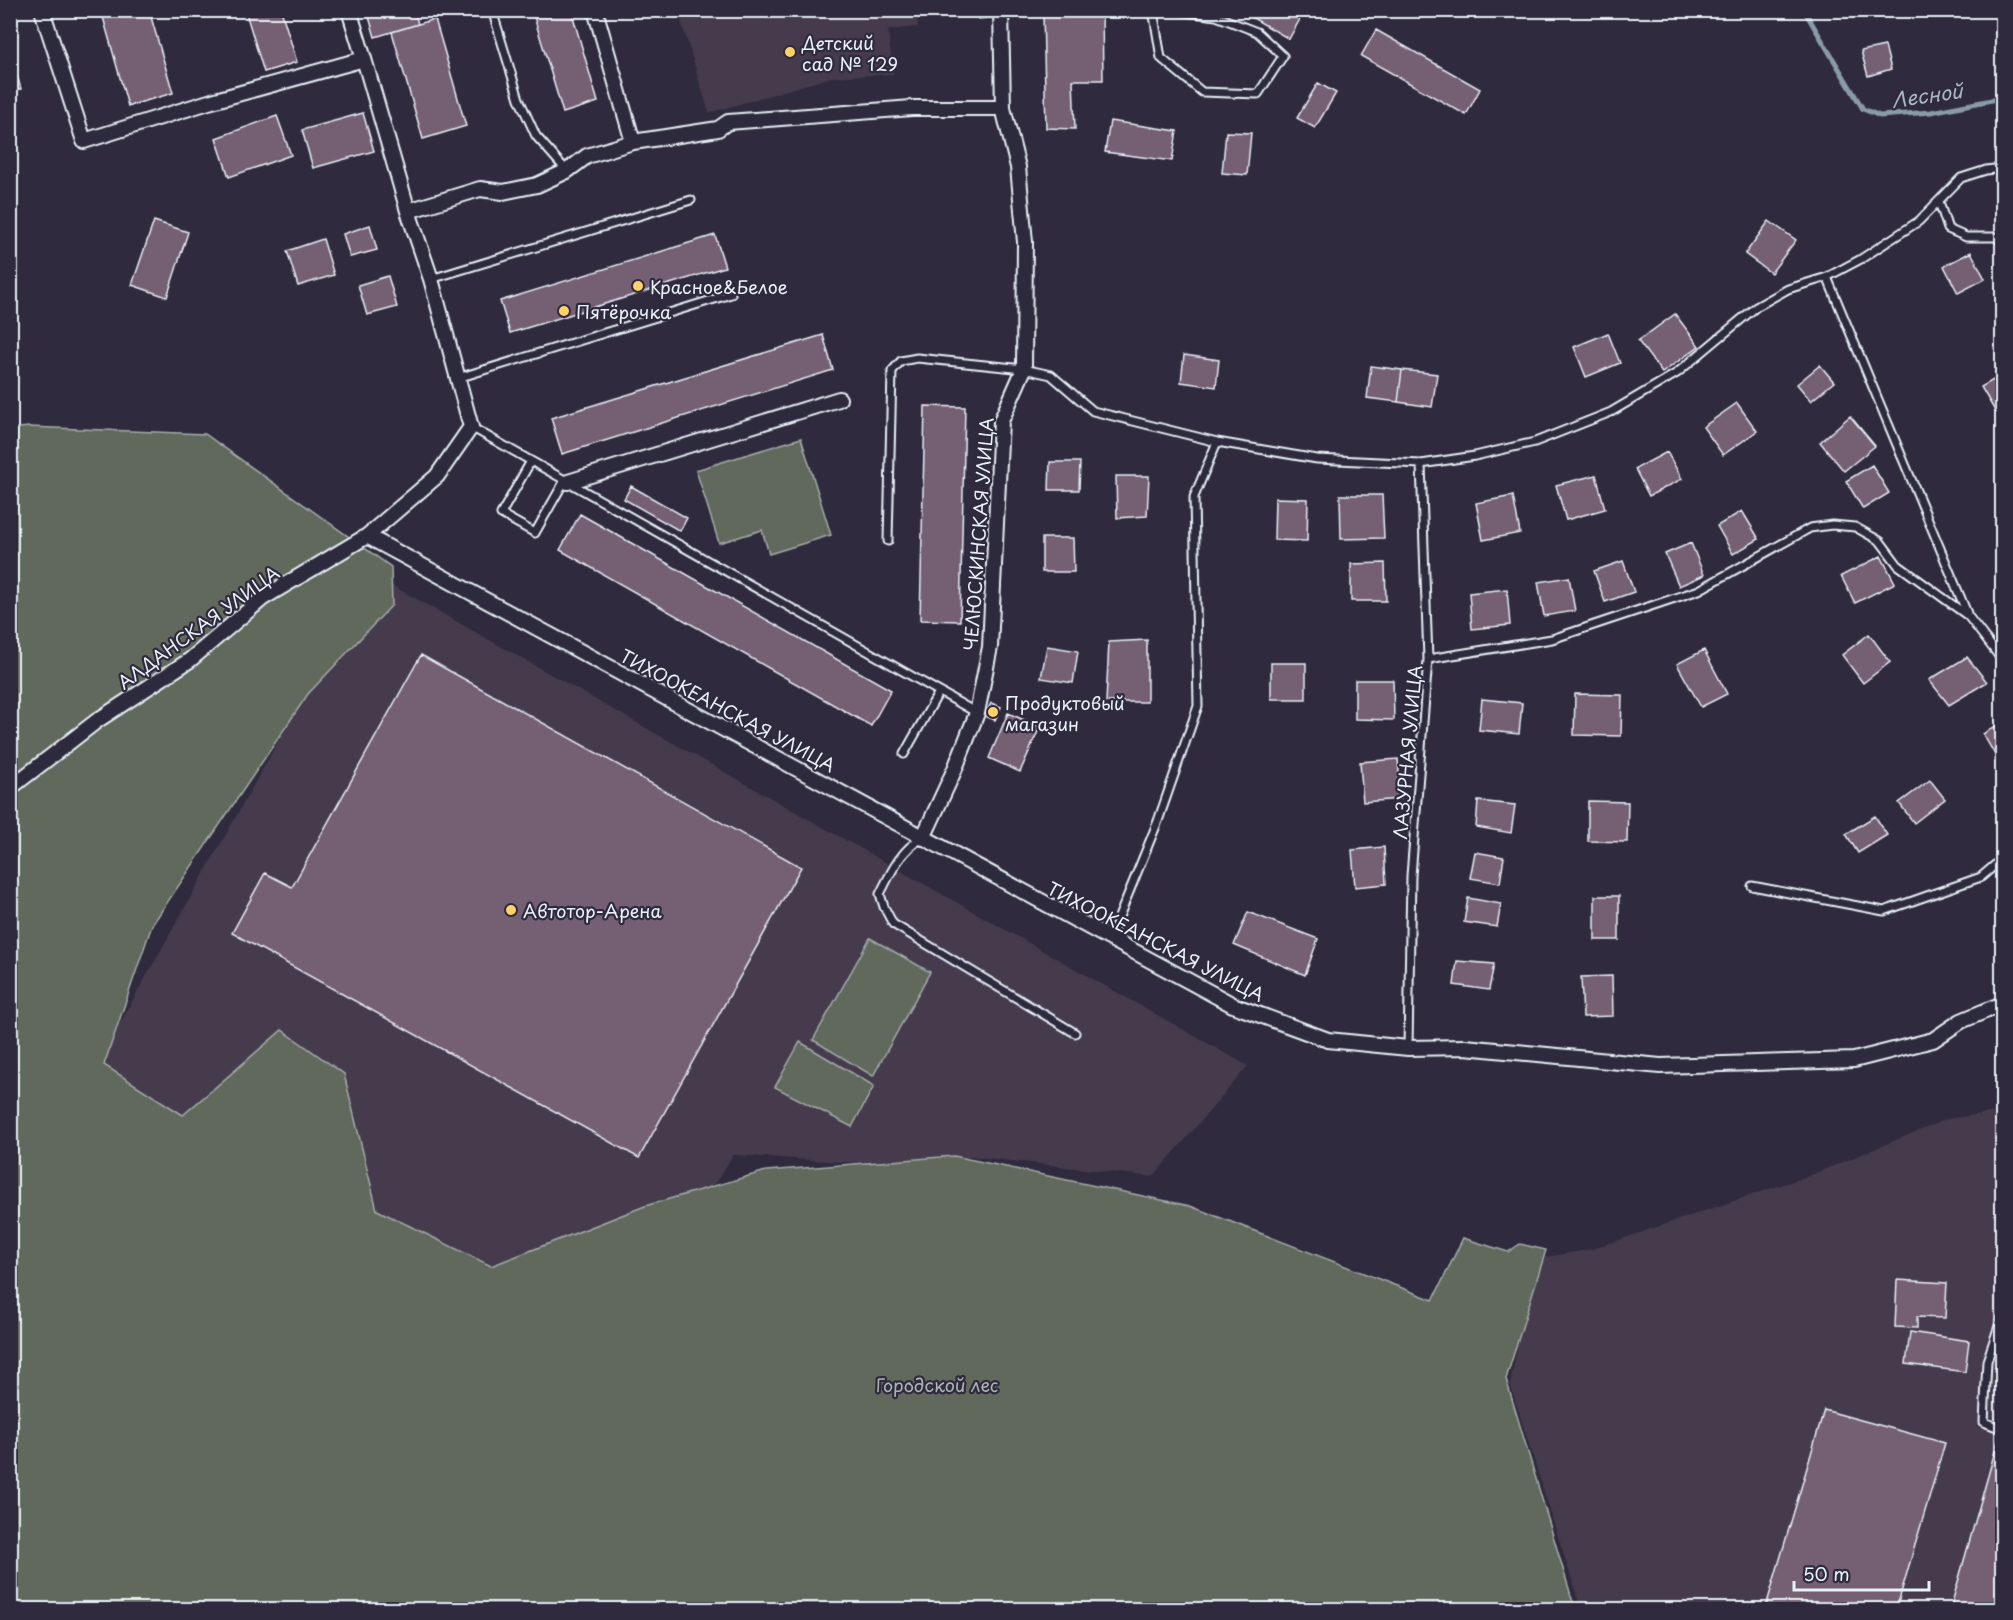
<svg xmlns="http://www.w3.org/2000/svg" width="2013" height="1620" viewBox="0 0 2013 1620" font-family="'Playpen Sans',sans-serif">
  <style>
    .built { fill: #443a4d }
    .green { fill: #61695c; stroke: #a4adaa; stroke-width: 1.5 }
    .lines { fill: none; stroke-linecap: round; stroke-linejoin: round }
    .stream { stroke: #899ba9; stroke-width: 5 }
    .building { fill: #755e73; stroke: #e8f1f8; stroke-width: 1.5 }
    .lane-casing { stroke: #e8f1f8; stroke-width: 11 }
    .street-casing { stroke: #e8f1f8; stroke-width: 18 }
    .lane { stroke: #2f2a3d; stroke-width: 7 }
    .street { stroke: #2f2a3d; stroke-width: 14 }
    .poi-dot { fill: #ffd166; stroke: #2f2a3d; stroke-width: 2 }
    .labels { text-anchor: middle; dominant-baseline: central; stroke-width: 4.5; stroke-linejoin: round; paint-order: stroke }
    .poi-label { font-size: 18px; fill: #e8f1f8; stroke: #2f2a3d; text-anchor: start }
    .street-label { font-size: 18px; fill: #e8f1f8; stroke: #2f2a3d }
    .park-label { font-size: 18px; fill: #abb4b2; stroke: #2f2a3d }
    .water-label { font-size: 20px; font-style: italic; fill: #a9b7c4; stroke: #2f2a3d }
  </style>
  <rect width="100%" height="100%" fill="#2f2a3d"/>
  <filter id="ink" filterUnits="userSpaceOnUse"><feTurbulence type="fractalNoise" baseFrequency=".0167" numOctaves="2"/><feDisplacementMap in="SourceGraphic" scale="12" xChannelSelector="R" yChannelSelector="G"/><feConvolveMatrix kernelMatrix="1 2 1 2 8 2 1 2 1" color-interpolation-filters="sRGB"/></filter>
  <g filter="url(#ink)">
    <!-- built -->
    <path class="built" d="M678,11H917L918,27L888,30L893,74L832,77L709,113Z
      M372,574L1248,1066L1153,1177L969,1156L953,1169L733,1155L602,1367L88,1080Z
      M2002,1111V1609H1581L1510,1384L1535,1259L1592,1249L1811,1175L1947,1119Z"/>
    <!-- green -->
    <path class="green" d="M29,427L205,434L391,567L392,605L308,694L152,925L104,1065L183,1115L282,1030L344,1074L377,1210L491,1266L645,1206L766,1171L954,1156L1190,1206L1433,1300L1463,1238L1508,1252L1520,1244L1546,1250L1506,1379L1575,1609H11L10,429Z
      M801,438L831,535L769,554L762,530L719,543L696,470Z
      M870,938L930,972L873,1076L813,1040Z
      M800,1042L874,1086L852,1127L775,1087Z"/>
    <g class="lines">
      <!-- stream -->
      <path class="stream" d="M1804,10L1863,109L1880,116L1931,112L2002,98"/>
    </g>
    <!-- building -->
    <path class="building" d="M101,10H149L173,93L128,106Z
      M245,10H281L297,62L264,72Z
      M367,10H414L418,24L375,37Z
      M532,10H571L598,102L563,113Z
      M978,10H996L997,17L978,19Z
      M1239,10H1305L1289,39Z
      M1102,11L1103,80H1073L1075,129L1046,128L1043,15Z
      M435,19L466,126L423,139L392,32Z
      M1376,30L1480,89L1466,115L1361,56Z
      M1885,46L1891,69L1868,76L1861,51Z
      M16,72L21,89L10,92V74Z
      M1318,83L1336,93L1315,128L1297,118Z
      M363,113L374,151L313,168L302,130Z
      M277,116L291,155L229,177L216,138Z
      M1110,121L1177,131L1172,161L1105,152Z
      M1226,132L1251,133L1247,175L1222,173Z
      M154,221L188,232L167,297L132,285Z
      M1769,221L1796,240L1771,273L1745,254Z
      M370,225L377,250L350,257L343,234Z
      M715,235L725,267L510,333L500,301Z
      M323,239L334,275L298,286L287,251Z
      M1971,252L1985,279L1958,293L1944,266Z
      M388,276L397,307L367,315L358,285Z
      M1675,314L1699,346L1662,373L1638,341Z
      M1608,333L1620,363L1586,377L1574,347Z
      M823,335L833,370L562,454L551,418Z
      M1184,355L1219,360L1216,387L1181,382Z
      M1820,365L1834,382L1811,401L1797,384Z
      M1371,366L1402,370L1398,402L1367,398Z
      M1402,370L1437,374L1432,407L1398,402Z
      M2002,375V407L1995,411L1981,387Z
      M1737,403L1757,431L1723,455L1703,427Z
      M925,406L965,407L960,621L920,620Z
      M1850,416L1875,446L1844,471L1820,442Z
      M1667,452L1682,479L1649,496L1635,469Z
      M1050,462H1080L1079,490H1049Z
      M1872,465L1889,493L1863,509L1846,481Z
      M1596,475L1605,509L1566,520L1556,485Z
      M1116,476H1149L1147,516L1117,518Z
      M631,486L687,518L680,531L624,499Z
      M1340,495H1382L1384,538L1341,539Z
      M1513,496L1520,533L1483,540L1476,503Z
      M1275,498L1308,499L1307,541L1274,540Z
      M1742,511L1759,539L1733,554L1717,526Z
      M580,514L891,690L871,726L560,550Z
      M1042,538H1073L1074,572H1042Z
      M1691,543L1704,575L1679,586L1665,554Z
      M1881,556L1895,583L1855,603L1841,576Z
      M1623,561L1634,592L1605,602L1594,571Z
      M1385,563L1386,601H1351V564Z
      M1569,577L1575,611L1544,616L1538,582Z
      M1507,589L1510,625L1472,629L1469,593Z
      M1869,634L1890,662L1863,683L1842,655Z
      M1147,640V702H1106L1109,642Z
      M1047,646L1078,651L1073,683L1041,678Z
      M1704,650L1727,694L1701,707L1677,664Z
      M421,655L801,867L639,1158L232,933L265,873L292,887Z
      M1967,657L1987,682L1949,705L1929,680Z
      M1271,663H1306V699H1271Z
      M1355,680H1393L1394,720L1355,719Z
      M1575,694L1622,695L1621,736L1574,735Z
      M1482,699L1522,703L1519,734L1479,730Z
      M991,703L1001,707L995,720L985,716Z
      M1008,713L1040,727L1020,772L989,758Z
      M2002,722V767L1983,734Z
      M1398,759L1401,799L1363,802L1360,762Z
      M1930,780L1945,799L1914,823L1899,803Z
      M1478,801L1515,805L1511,833L1476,827Z
      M1588,801L1628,802L1627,842L1588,841Z
      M1875,816L1887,835L1858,853L1846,834Z
      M1384,847L1386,884L1355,887L1352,850Z
      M1475,852L1504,857L1500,883L1470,878Z
      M1595,896H1619V940H1595Z
      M1468,898L1501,904L1497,927L1464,922Z
      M1248,912L1318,939L1305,975L1234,945Z
      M1457,961L1494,964L1489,990L1454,985Z
      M1612,976L1613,1016L1583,1017L1581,977Z
      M1897,1280L1947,1283L1945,1318L1917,1317V1328L1895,1327Z
      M1910,1332L1969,1341L1965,1372L1906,1364Z
      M1824,1410L1945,1443L1896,1610H1765Z
      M1999,1437L2002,1438V1601L2000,1610H1950Z"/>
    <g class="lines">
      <defs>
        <path id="lane" d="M492,10L519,99L536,136L567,171
          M1153,10L1161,58L1202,92L1258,94L1283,56L1257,32L1216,16L1171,10
          M1939,202L1948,229L1966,237H1996L2002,242
          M1827,277L1967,613
          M431,279L691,200
          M458,378L731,294
          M471,427L977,713
          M531,461L501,514L535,533L565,480
          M1421,464L1428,659
          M888,541L892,371L901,361L917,358L1024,369L1051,375L1093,411L1217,442L1317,459L1421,464L1475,456L1535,442L1611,412L1677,373L1756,307L1788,289L1827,277L1861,259L1919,221L1961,178L1986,170L2002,168
          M904,754L939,692
          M923,838C901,849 891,872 880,894L884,907L893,924L1075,1033
          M1752,886L1884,911L1981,877L2002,859
          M1110,939L1158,821L1198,706L1194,497L1217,442
          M1408,1048L1411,876L1428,659L1552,639L1699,590L1810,528L1832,525L1855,527L1880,541L1898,565L1968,616L2002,660
          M2002,1317L1987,1361L1984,1422L2002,1429"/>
        <path id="street" d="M42,10L84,141L212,101L364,59L349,10
          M633,142L718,129L728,122L912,108H1003
          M408,211L480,189L503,192L537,185L567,171L587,156L633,142L595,10
          M568,482L839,399
          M367,536L1233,1005L1328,1040L1408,1048L1465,1047L1660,1066L1854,1060L1933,1040L1961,1021L2002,1004
          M10,788L98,720L190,660L263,598L367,536L437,476L471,427L431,279L408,211L364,59
          M923,838L954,771L977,713L990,647L1001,421L1024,369L1025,242L1018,167L1003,108L1001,10"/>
      </defs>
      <!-- lane casing -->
      <use href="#lane" class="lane-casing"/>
      <!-- street casing -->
      <use href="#street" class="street-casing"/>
      <!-- lane -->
      <use href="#lane" class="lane"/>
      <!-- street -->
      <use href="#street" class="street"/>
    </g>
  </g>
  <!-- markers -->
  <g class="poi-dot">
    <circle cx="790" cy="52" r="6"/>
    <circle cx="638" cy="286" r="6"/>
    <circle cx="564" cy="311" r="6"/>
    <circle cx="993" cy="712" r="6"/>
    <circle cx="511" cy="910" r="6"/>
  </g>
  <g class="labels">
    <!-- poi labels -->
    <g class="poi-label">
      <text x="802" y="42">Детский<tspan x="802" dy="21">сад № 129</tspan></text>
      <text x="650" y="286">Красное&amp;Белое</text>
      <text x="576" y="311">Пятёрочка</text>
      <text x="1005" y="702">Продуктовый<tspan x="1005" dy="21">магазин</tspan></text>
      <text x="523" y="910">Автотор-Арена</text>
    </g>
    <!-- street labels -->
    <g class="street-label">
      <text transform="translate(978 534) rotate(-86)">ЧЕЛЮСКИНСКАЯ УЛИЦА</text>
      <text transform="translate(198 627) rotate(-36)">АЛДАНСКАЯ УЛИЦА</text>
      <text transform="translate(728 710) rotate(28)">ТИХООКЕАНСКАЯ УЛИЦА</text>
      <text transform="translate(1407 752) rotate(-85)">ЛАЗУРНАЯ УЛИЦА</text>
      <text transform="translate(1156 941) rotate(27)">ТИХООКЕАНСКАЯ УЛИЦА</text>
    </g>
    <!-- park labels -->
    <g class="park-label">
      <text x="937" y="1384">Городской лес</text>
    </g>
    <!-- water labels -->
    <g class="water-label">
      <text transform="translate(1927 95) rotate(-8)">Лесной</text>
    </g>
  </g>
  <!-- margin -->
  <rect width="2013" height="1620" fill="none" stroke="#2f2a3d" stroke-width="36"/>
  <rect x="18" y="18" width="1977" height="1584" fill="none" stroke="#e8f1f8" stroke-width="2" filter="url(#ink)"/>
  <!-- scale -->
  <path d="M1794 1581v9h135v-9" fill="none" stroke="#e8f1f8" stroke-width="3"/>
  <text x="1803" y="1581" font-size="18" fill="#e8f1f8" stroke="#2f2a3d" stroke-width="4.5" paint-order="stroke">50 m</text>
</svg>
